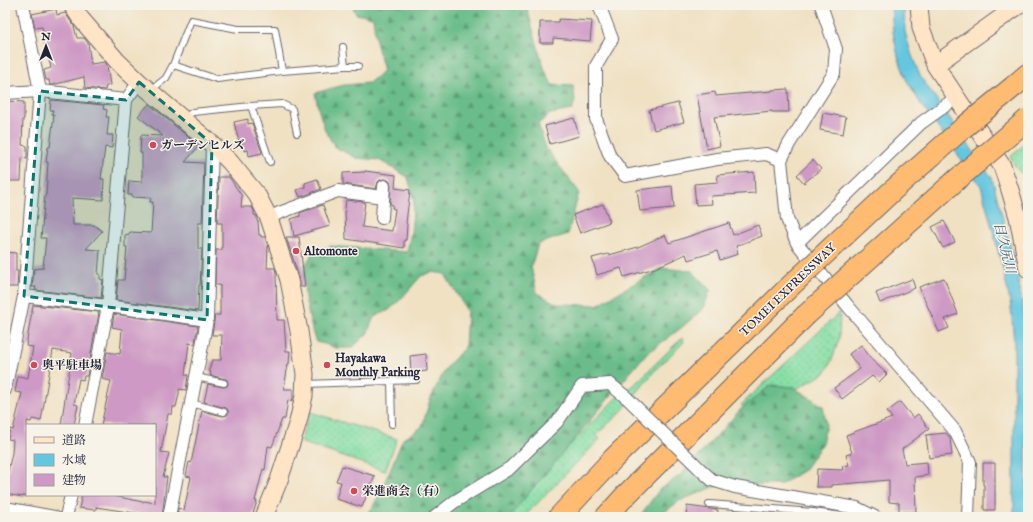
<svg xmlns="http://www.w3.org/2000/svg" width="1033" height="522" viewBox="0 0 1033 522" font-family="'IM FELL English','Noto Serif JP',serif">
  <style>
    .grass { fill: url(#grass-dots); stroke: #538070 }
    .forest { fill: url(#forest-firs); stroke: #467062 }
    .water { fill: #63c7e0; stroke: #42748e }
    .building { fill: #ce9ac5 }
    .lines { fill: none; stroke-linecap: round; stroke-linejoin: round }
    .lane-casing { stroke: #6a656b; stroke-width: 8 }
    .street-casing { stroke: #6a656b; stroke-width: 14 }
    .secondary-casing { stroke: #6a656b; stroke-width: 19 }
    .highway-casing { stroke: #6a656b; stroke-width: 23 }
    .lane { stroke: #fff; stroke-width: 6 }
    .street { stroke: #fff; stroke-width: 12 }
    .secondary { stroke: #ffe4c6; stroke-width: 17 }
    .highway { stroke: #ffbb71; stroke-width: 21 }
    .street-bridge-casing { stroke: #6a656b; stroke-width: 14; stroke-linecap: butt }
    .highway-bridge-casing { stroke: #6a656b; stroke-width: 23; stroke-linecap: butt }
    .street-bridge { stroke: #fff; stroke-width: 12 }
    .highway-bridge { stroke: #ffbb71; stroke-width: 21 }
    .marked { fill: #0f766e; fill-opacity: 0.2; stroke: #0f766e; stroke-width: 3; stroke-dasharray: 8 5; stroke-linejoin: round }
    .poi-dot { fill: #d1495b; stroke: #f7f3e8; stroke-width: 1.5 }
    .labels { text-anchor: middle; dominant-baseline: central; stroke-width: 3; stroke-linejoin: round; paint-order: stroke }
    .poi-label { font-size: 12px; font-weight: bold; fill: #22223b; stroke: #f7f3e8; text-anchor: start }
    .street-label { font-size: 12px; fill: #22223b; stroke: #f7f3e8 }
    .water-label { font-size: 13px; font-style: italic; fill: #36546d; stroke: #f7f3e8 }
  </style>
  <defs>
    <pattern id="grass-dots" width="8" height="8" patternUnits="userSpaceOnUse"><rect width="8" height="8" fill="#84dea5"/><path d="M2 2h.1M6 6h.1" fill="none" stroke="#72be8f" stroke-width="1.8" stroke-linecap="round"/></pattern>
    <pattern id="forest-firs" width="22" height="20" patternUnits="userSpaceOnUse"><rect width="22" height="20" fill="#6bbd8a"/><path d="M5 1l3.5 6h-7zM16 11l3.5 6h-7z" fill="#589972"/></pattern>
  </defs>
  <rect width="100%" height="100%" fill="#f7f3e8"/>
  <filter id="ink" filterUnits="userSpaceOnUse"><feTurbulence type="fractalNoise" baseFrequency=".025" numOctaves="2"/><feDisplacementMap in="SourceGraphic" scale="8" xChannelSelector="R" yChannelSelector="G"/><feConvolveMatrix kernelMatrix="1 2 1 2 8 2 1 2 1" color-interpolation-filters="sRGB"/></filter>
  <filter id="wash" filterUnits="userSpaceOnUse"><feTurbulence type="fractalNoise" baseFrequency=".012" numOctaves="4" result="noise"/><feDisplacementMap in="SourceGraphic" scale="16" xChannelSelector="R" yChannelSelector="G"/><feGaussianBlur stdDeviation="0.9" result="paint"/><feColorMatrix in="noise" values="0 0 0 0 0 0 0 0 0 0 0 0 0 0 0 0 0 1.4 0 .05"/><feComposite in="paint" operator="in"/></filter>
  <g filter="url(#wash)">
    <rect width="100%" height="100%" fill="#f0e1c3"/>
    <!-- grass -->
    <path class="grass" d="M1028,141V175C1018,175 1015,165 1010,157Z
      M840,312L839,339L832,360L825,373L775,401L755,411L741,405Z
      M682,338L684,342L656,369L622,411L596,435L600,439L524,517H506L569,446L616,398L634,385Z
      M310,412L397,439L385,471L300,442Z"/>
    <!-- forest -->
    <path class="forest" d="M352,5H526L544,68L552,85L573,86L575,100L572,110L550,114L538,124L546,148L579,192L568,234L538,244L531,267L537,293L557,304L597,305L661,268L692,271L710,290L704,308L681,328L645,355L509,517H365L373,507L386,479L403,439L422,427L430,400L438,383L447,367L465,347L467,311L445,274L432,272L421,276L400,300L389,310L374,317L367,334L352,348H336L325,344L316,342L313,334L305,297L304,277L305,266L312,254L331,246L407,252L411,232L414,201L408,177L379,160L356,158L335,147L325,130L319,111L315,93L344,85L369,83L384,70L376,42L373,17L356,14Z
      M771,385L793,387L823,406L826,424L822,444L804,470L780,485H753L727,482L679,501L658,517H639L660,489L682,474L742,408Z"/>
    <!-- water -->
    <path class="water" d="M891,5H904L905,32L911,53L920,76L992,178L1016,268L1023,307L1025,342L1027,517H1014V343L1011,307L1003,269L981,186L922,106L906,79L898,56L893,32Z"/>
    <g id="blocks">
      <!-- building -->
      <path class="building" d="M56,9L57,15L65,13L74,26L77,38H84L88,43L91,64L105,62L107,65L110,85L106,86L105,90L85,88L84,77L52,85H50L49,80H46L44,70L51,68L42,27L35,28L32,14Z
        M559,19L592,21L590,41L553,38V43H540V22H558Z
        M788,89L789,112H772V111L714,117L720,146L707,149L697,95L715,92L716,96L772,91V90Z
        M51,100L104,105L103,109L107,110L106,117H109L107,135H113L112,148L105,147L101,179H104L103,200L72,198L73,225H94L102,231L86,249L100,250L98,274H100V279L103,280L101,298L35,290L36,287H32L34,269L43,268L46,238H41L45,195H46L48,162H46L48,147H50L54,115L52,114L53,110H50Z
        M5,101L24,102V119H23L22,145L27,146V159L22,158L21,181H5V170H6Z
        M678,103L684,122L654,130L649,110Z
        M149,104L186,135L198,147L185,162L204,163L202,223H198V249H202L200,285H199L198,311L116,300L118,280H124L127,247H125V235L129,234L130,232L151,233L153,202H150L151,198L132,197V195H128L129,181L142,182V153H140L141,135L163,136L138,116Z
        M823,113L846,117L843,134L820,130Z
        M574,118L579,136L550,144L545,126Z
        M248,119V124L252,123L262,153L249,156L248,150L244,151L242,142H239L234,122Z
        M813,160L821,169L804,183L797,175Z
        M365,171L396,175L395,188L410,190L406,223L407,224L406,240H404V248L346,239L345,209L346,200L365,202L362,227L392,231L395,209L392,208L393,205L390,204L391,186L390,182L388,180L384,179L380,180L378,182L376,189L343,184V173L365,172Z
        M754,172L755,193L711,196L712,204L696,205L694,184L718,182L717,175Z
        M219,177H229L242,196L241,207H252L254,211V215L257,216V221H258L259,235H261V237H265L268,247L267,268H275L276,273L277,320H284L286,351H290L289,364H288L284,389H293V398L292,401L288,400L285,419H282L272,447L268,446L265,470L263,469L255,501H257L252,517H177L178,508L184,510L191,477L186,476L189,462L191,463L202,411L223,416L227,415L228,413V410L226,408L204,402L208,384L223,387L227,386L228,384L227,380L225,379L210,375L211,372L209,371L212,360H221L222,335H212L215,315H220V285H215L216,250H222V223H217Z
        M317,179L321,189L300,197L297,190L305,187V183Z
        M672,186L674,208L640,211L637,190Z
        M603,204L610,222L580,233L573,215Z
        M323,205L330,226L294,236L291,219L300,216V213Z
        M944,221L955,242L943,248L932,227Z
        M729,223L733,235L758,225L762,236L736,246L738,254L720,260L717,251L688,260L686,254L655,268L624,277L621,268L597,275L592,258L608,254L609,255L638,247L665,235L669,243Z
        M286,237H299L305,287H301L299,277Z
        M5,252L16,253V271H18L17,287H5Z
        M944,278L958,314L945,319L949,328L939,332L919,287Z
        M912,279L915,288L880,303L876,293Z
        M33,305L99,312L97,325H96L87,376H84L83,380L79,379L74,404L78,405L74,425H61L72,353L53,350L41,421L32,419L31,422L27,421V496H23V497L5,494V476H7L12,453L13,440L8,439L10,429L13,430L22,393L15,392L18,376L28,378L33,347L26,346Z
        M114,314L198,326L197,334H196L195,344L189,343L185,375H188L186,390L179,389V394L176,407H173L172,414H168L161,452L169,453L163,477H167L162,517H141V514L96,507V510L79,508L82,495H114V496L143,502L144,501L155,503V425H101L111,381L102,379L107,352L120,354L122,329L112,327Z
        M861,345L873,361L887,374L879,382L872,376L842,399L834,388L860,369L849,354Z
        M426,354L427,371L411,373L410,356Z
        M900,402L913,418L918,414L929,429L902,449L905,464L927,462L928,475L915,477L916,512H899V503L889,502V480L832,485V487H816L817,469L843,470L842,466L849,465L846,455L852,453L846,435L892,418L887,412Z
        M946,433L950,438L952,455L929,458L926,435Z
        M983,463H995V510H984V485H983Z
        M342,466L375,476L362,507L336,499L341,482L336,481Z
        M687,506L718,510L717,517H686Z"/>
    </g>
  </g>
  <g filter="url(#ink)">
    <use href="#blocks" fill-opacity="0" stroke="#6a656b" stroke-width="1"/>
    <g class="lines">
      <defs>
        <path id="lane" d="M345,66H358
          M282,71L345,66L343,47
          M151,90L166,78L173,65L191,20L238,29H275L282,71L217,79L173,65
          M251,106L270,162
          M183,118L193,112L251,106L282,104L292,109L297,133
          M196,377L224,383
          M391,382L392,424
          M306,384L416,380
          M191,403L224,412
          M709,504L813,512L850,517"/>
        <path id="street" d="M599,5L612,39L596,66V119L610,156L625,176L717,159L766,154L781,160
          M821,5L836,49L834,73L789,144L781,160L787,219L797,243L847,305L955,431L970,462L968,517
          M5,93L40,91L126,100
          M269,218L279,213L338,191L383,197
          M382,218L384,186
          M797,243L921,123L956,98
          M24,296L108,306L207,320
          M5,390L24,296L40,91L23,5
          M85,425L108,306L126,100L139,82
          M702,471L712,480L735,487L857,508L875,517
          M5,508L54,517
          M66,517L71,495
          M169,517L207,320L212,144
          M435,517L454,502L510,468L557,422L582,386L610,384L627,398"/>
        <path id="secondary" d="M72,5L81,19L118,62L139,82L212,144L230,162L257,195L269,218L289,280L299,331L305,374L304,396L298,422L279,480L264,517
          M919,5L921,28L935,65L1002,166L1010,190L1018,217L1028,269
          M935,65L1019,5"/>
        <path id="highway" d="M1013,87L1028,74
          M559,517L613,459L784,292
          M606,517L625,496L805,316"/>
      </defs>
      <!-- lane casing -->
      <use href="#lane" class="lane-casing"/>
      <!-- street casing -->
      <use href="#street" class="street-casing"/>
      <!-- secondary casing -->
      <use href="#secondary" class="secondary-casing"/>
      <!-- highway casing -->
      <use href="#highway" class="highway-casing"/>
      <!-- lane -->
      <use href="#lane" class="lane"/>
      <!-- street -->
      <use href="#street" class="street"/>
      <!-- secondary -->
      <use href="#secondary" class="secondary"/>
      <!-- highway -->
      <use href="#highway" class="highway"/>
      <defs>
        <path id="street-bridge" d="M627,398L702,471"/>
        <path id="highway-bridge" d="M784,292L892,191L963,128L1013,87
          M805,316L954,182L1028,119"/>
      </defs>
      <!-- street-bridge casing -->
      <use href="#street-bridge" class="street-bridge-casing"/>
      <!-- highway-bridge casing -->
      <use href="#highway-bridge" class="highway-bridge-casing"/>
      <!-- street-bridge -->
      <use href="#street-bridge" class="street-bridge"/>
      <!-- highway-bridge -->
      <use href="#highway-bridge" class="highway-bridge"/>
    </g>
  </g>
  <!-- marked area -->
  <path class="marked" d="M139,82L212,144L207,320L24,296L40,91L126,100Z"/>
  <!-- markers -->
  <g class="poi-dot">
    <circle cx="153" cy="145" r="4"/>
    <circle cx="296" cy="251" r="4"/>
    <circle cx="34" cy="365" r="4"/>
    <circle cx="327" cy="365" r="4"/>
    <circle cx="354" cy="491" r="4"/>
  </g>
  <g class="labels">
    <!-- poi labels -->
    <g class="poi-label">
      <text x="161" y="145">ガーデンヒルズ</text>
      <text x="304" y="251">Altomonte</text>
      <text x="335" y="358">Hayakawa<tspan x="335" dy="14">Monthly Parking</tspan></text>
      <text x="42" y="365">奥平駐車場</text>
      <text x="362" y="491">栄進商会（有）</text>
    </g>
    <!-- street labels -->
    <g class="street-label">
      <text transform="translate(788 290) rotate(-44)">TOMEI EXPRESSWAY</text>
    </g>
    <!-- water labels -->
    <g class="water-label">
      <text transform="translate(1004 248) rotate(76)">目久尻川</text>
    </g>
  </g>
  <!-- margin -->
  <rect width="1033" height="522" fill="none" stroke="#f7f3e8" stroke-width="20"/>
  <!-- legend -->
  <rect x="26" y="424" width="130" height="72" fill="#f7f3e8" stroke="#a29fa3"/>
  <rect x="34" y="437" width="20" height="6" fill="#ffe4c6" stroke="#a29fa3"/>
  <text x="62" y="444" font-size="12" fill="#22223b">道路</text>
  <rect x="34" y="454" width="20" height="12" fill="#63c7e0" stroke="#a29fa3"/>
  <text x="62" y="464" font-size="12" fill="#22223b">水域</text>
  <rect x="34" y="474" width="20" height="12" fill="#ce9ac5" stroke="#a29fa3"/>
  <text x="62" y="484" font-size="12" fill="#22223b">建物</text>
  <!-- north arrow -->
  <g transform="translate(46 46)" stroke="#f7f3e8" stroke-width="3" paint-order="stroke">
  <path d="M0-3L7 15L0 10L-7 15Z" fill="#22223b"/>
  <text y="-6" font-size="11" font-weight="bold" text-anchor="middle" fill="#22223b">N</text>
  </g>
</svg>
